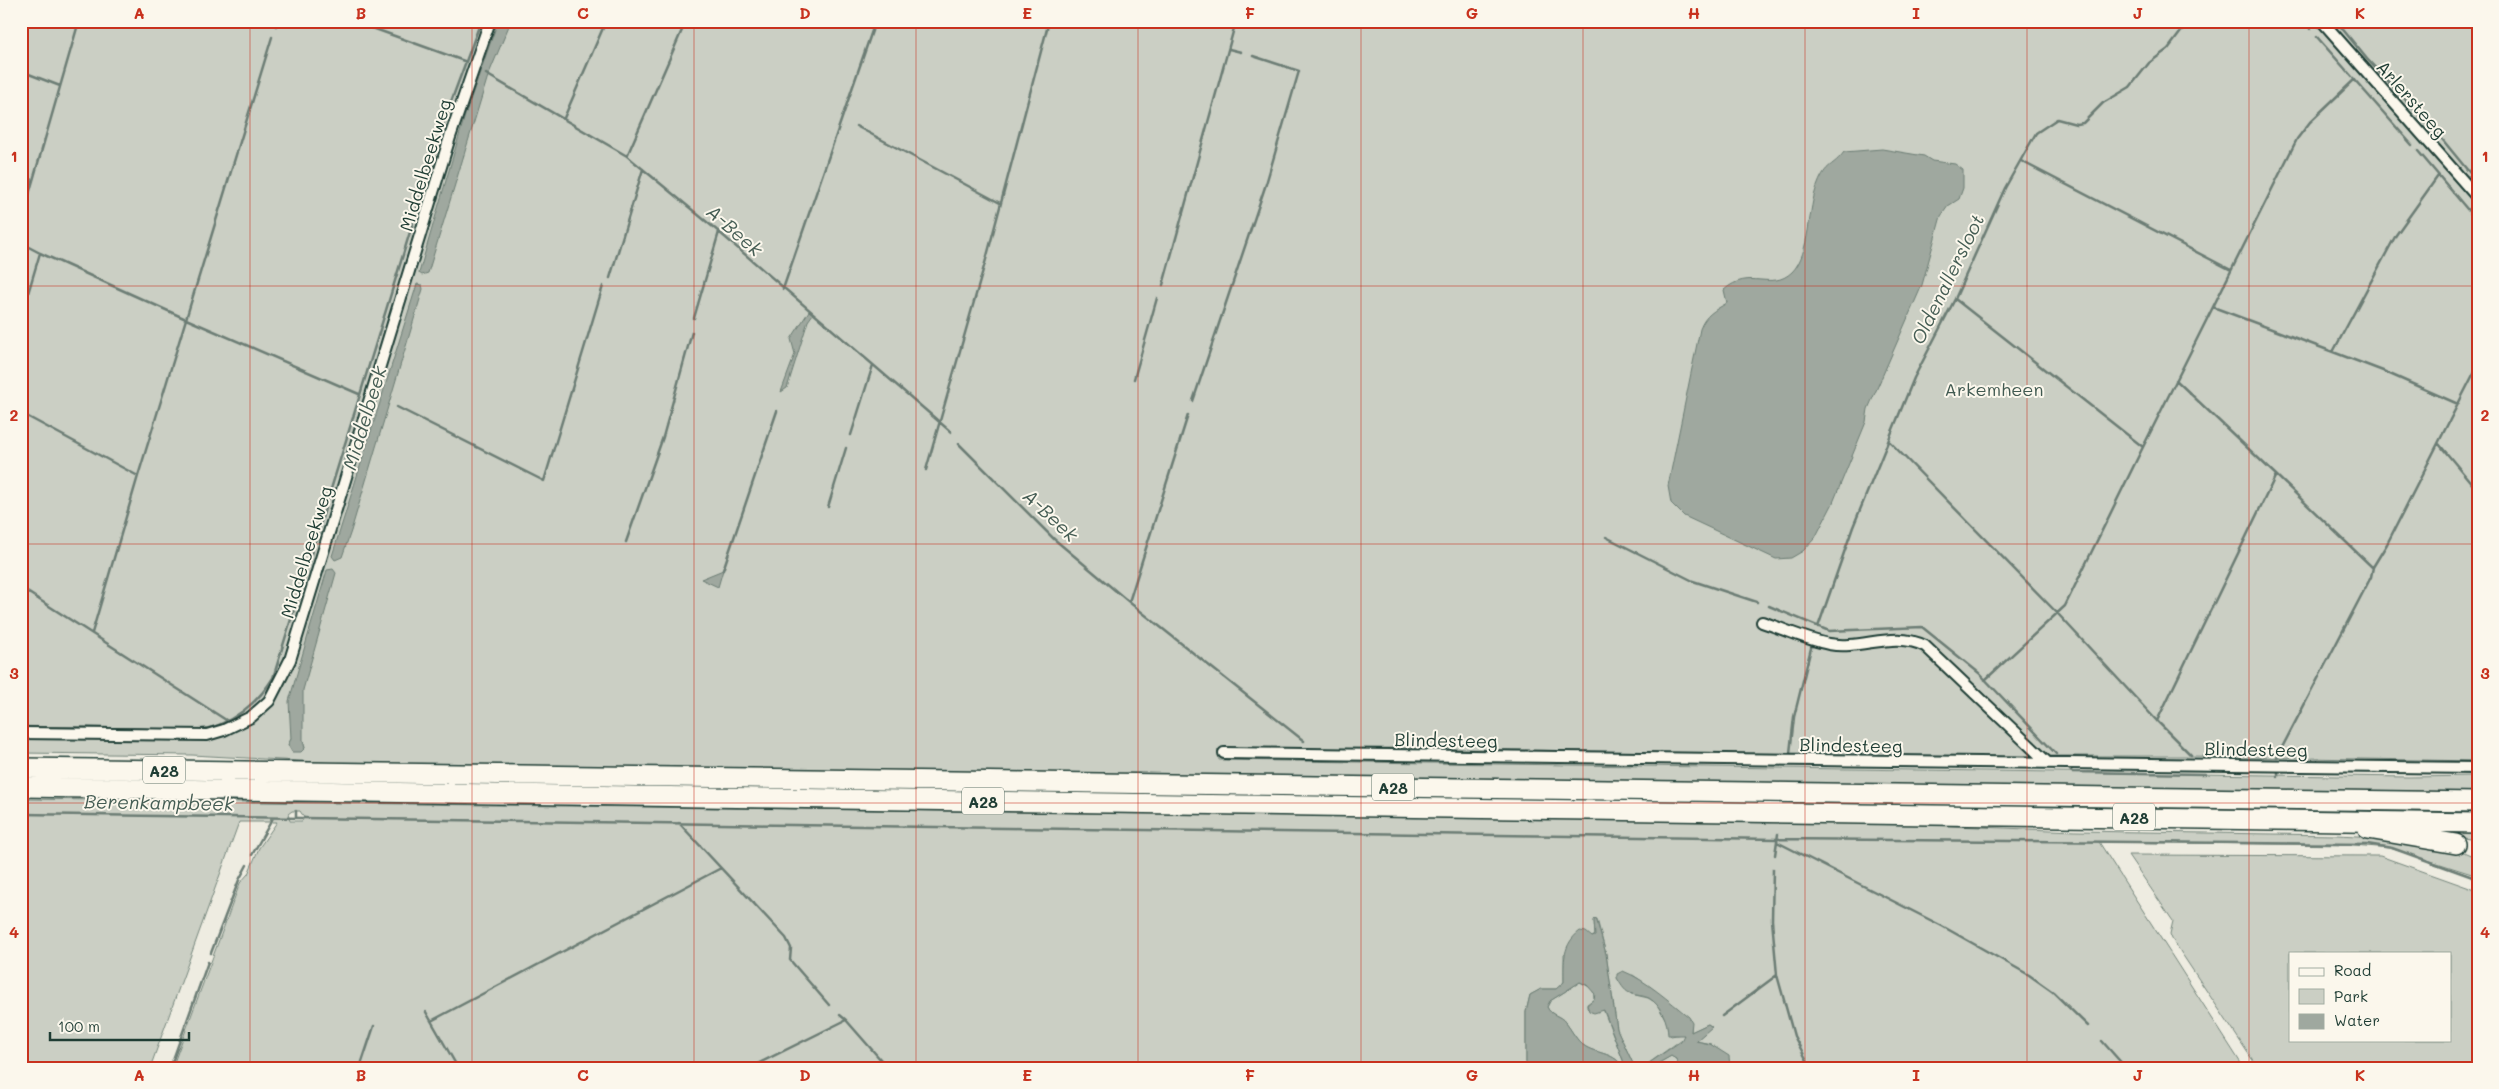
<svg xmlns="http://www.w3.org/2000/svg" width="2499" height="1089" viewBox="0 0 2499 1089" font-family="Mali,sans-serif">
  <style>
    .green { fill: #cbcfc4; stroke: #75867c; fill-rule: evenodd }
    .water { fill: #9fa89f; stroke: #6c7d74 }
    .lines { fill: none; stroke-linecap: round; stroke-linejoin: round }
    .stream { stroke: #6c7d74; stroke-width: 2.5 }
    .street-casing { stroke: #1f3d34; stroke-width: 14 }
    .highway-casing { stroke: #1f3d34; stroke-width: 22 }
    .street { stroke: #fbf7ec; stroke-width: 10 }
    .highway { stroke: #fbf7ec; stroke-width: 19 }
    .grid { fill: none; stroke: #c8321e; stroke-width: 1; stroke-opacity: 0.55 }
    .labels { text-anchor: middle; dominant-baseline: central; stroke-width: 4; stroke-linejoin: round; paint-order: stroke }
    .shield { fill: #fbf7ec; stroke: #61756b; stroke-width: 1 }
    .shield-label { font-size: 16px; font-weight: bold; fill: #1f3d34 }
    .street-label { font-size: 18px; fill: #1f3d34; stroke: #fbf7ec }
    .park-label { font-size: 18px; fill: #415a51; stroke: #fbf7ec }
    .water-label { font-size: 19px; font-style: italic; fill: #455d54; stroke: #fbf7ec }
    .neatline { fill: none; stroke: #c8321e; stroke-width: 2 }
    .grid-label { font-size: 16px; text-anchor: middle; font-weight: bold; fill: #c8321e }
  </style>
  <rect width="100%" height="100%" fill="#eeece1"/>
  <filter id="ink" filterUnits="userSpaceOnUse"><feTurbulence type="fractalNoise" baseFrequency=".02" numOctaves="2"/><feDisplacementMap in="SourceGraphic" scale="10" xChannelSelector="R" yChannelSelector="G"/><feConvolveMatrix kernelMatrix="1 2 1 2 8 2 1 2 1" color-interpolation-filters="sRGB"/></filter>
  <g filter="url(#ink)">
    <!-- green -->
    <path class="green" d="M21,21H2478V761L2189,756H2024L2021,758L1397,748L1218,750L1219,760L2408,777L2478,776V792L354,764L192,755L21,753V736L211,732L21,731ZM291,739L303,741L305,748L301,750H292L288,745Z
      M21,799L1881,823L2076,831L2337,835C2375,837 2446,839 2478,859V876L2390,848L2353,845L2099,842L2244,1068H1730L1731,1065L1711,1044L1696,1041L1711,1026L1708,1024L1691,1032V1025L1653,989L1633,975L1617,978L1631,994L1648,998L1656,1003L1667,1022L1668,1033L1671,1036L1682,1034L1685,1037L1642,1068H1635L1617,1029L1606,954L1597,919L1594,921L1595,935L1564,955V982L1556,989H1541L1530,995L1526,1012V1068H172L240,883L248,874L259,848L277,822H239L150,1068H21ZM292,811H300L304,817L302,821H290L288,814Z
      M2414,831L2478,832V840Z
      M2128,855L2380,856L2478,891V1057L2472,1068H2258L2172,939L2170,934L2173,921ZM2290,953H2450V1040H2290Z
      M1580,982L1593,989L1594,999L1587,1004V1008L1591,1012L1603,1009L1626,1068H1623C1616,1053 1598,1054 1586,1047C1576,1041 1572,1030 1565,1022C1560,1015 1551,1016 1547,1007L1550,1001Z
      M1671,1056L1676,1059L1679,1068H1650Z"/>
    <!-- water -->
    <path class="water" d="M498,21H511L488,76L428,273L422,275L419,273L466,112Z
      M1882,149L1924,156L1932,161L1955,164L1963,170V188L1959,199L1948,206L1941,216L1922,285L1868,409L1866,422L1832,505L1815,538L1803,551L1791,558L1776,559L1684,516L1671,503L1668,486L1700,329C1705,315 1715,310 1727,303L1724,290C1750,267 1771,292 1792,272C1811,253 1807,209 1818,184C1826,163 1833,167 1844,152Z
      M417,284L422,285L423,289L351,531L342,557L335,560L332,556Z
      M809,311L813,314L808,321L787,388L781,392L795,354L791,339Z
      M333,569L336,573L303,690V741L305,748L301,752H292L288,745L291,739L289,701L327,570Z
      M723,570L718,587L701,579Z
      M1596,918L1606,954L1617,1029L1635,1068H1626L1604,1010L1594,1013L1589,1011L1587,1005L1594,999L1595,994L1587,985L1580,982L1550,1001L1547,1007C1551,1016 1560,1015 1565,1022C1572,1030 1576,1041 1586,1047C1598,1054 1616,1053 1623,1068H1526V1012L1530,995L1541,989H1556L1564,982C1564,961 1562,945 1580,931L1586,932L1592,937L1595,936L1594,920Z
      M1623,971C1646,980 1669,1001 1689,1017L1692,1022L1691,1032L1708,1024L1712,1027L1696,1041L1710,1044L1729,1056L1730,1068H1679L1676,1059L1671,1056L1650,1068H1642L1681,1041L1684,1035H1668C1668,1022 1661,1005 1649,998C1643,995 1635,996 1630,993C1624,991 1620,983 1617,978V974Z"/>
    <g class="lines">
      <!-- stream -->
      <path class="stream" d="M353,21L464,61
        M2307,21L2311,29
        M2336,21L2367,59L2442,139L2478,183
        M276,26L277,21
        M272,37L186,319L359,394
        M2317,37L2412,145
        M1229,49L1241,52
        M21,71L60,86
        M486,74L627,156L719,232L951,432
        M564,118L606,21
        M856,126L1000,203
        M2418,151L2478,222
        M627,156L686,21
        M2021,161L2231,270
        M21,222L79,21
        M21,243L40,253
        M610,278L643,169
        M1163,285L1236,21
        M783,289L873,28
        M1955,299L2143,447L2213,307
        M21,317L40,253L186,319L138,476
        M694,318L719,232
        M2333,352L2213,307L2297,139L2310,122L2355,79
        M1134,379L1157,298
        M2176,380L2276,475
        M1193,401L1266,184L1299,71L1253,56
        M2458,404L2478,365
        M397,407L544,481L603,286
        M21,413L138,476L92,633
        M851,435L873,365
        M1890,442L2059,615L2157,721
        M959,444L1054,539L1129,602L1304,741
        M2439,444L2478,491
        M926,470L987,256L1049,21
        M828,507L846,448
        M1606,537L1693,581L1757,602
        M626,542L663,437L692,332
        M723,570L777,411
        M21,588L226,720
        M1129,602L1188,415
        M1769,606L1829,631L1922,627L1979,673L2056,754
        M1818,627L1853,527L1914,378L1955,299L2005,188L2036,133L2057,119L2076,124L2083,123L2103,103L2130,87L2149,63L2168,49L2189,21
        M1985,680L2065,606L2143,447
        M21,727C63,727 105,728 147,729C167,729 201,733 219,725C242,715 260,699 273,678L445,118L481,21
        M1790,753L1794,717L1812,644
        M2191,755L2157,721L2276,475L2372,567
        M2277,757L2371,577L2373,567L2387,544L2458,404L2383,371L2333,352L2396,235L2438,176
        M2069,769L2072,772L2205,774
        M2278,772V777
        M21,814L1778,839L2367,844L2392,848L2478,879
        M296,818V811
        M679,823L786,938L791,948L790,960L829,1005
        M1777,842L1942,926L2029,975L2053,992L2088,1026
        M252,855L273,818
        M1775,855L1778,834
        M1773,869L1772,920L1777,975L1794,1036L1811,1068
        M211,953L239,880L247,865
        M426,1012L458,1068
        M1722,1016L1777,975
        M433,1020L721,868
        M846,1020L888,1068
        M2102,1041L2126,1068
        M170,1068L208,962
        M360,1068L374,1026
        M749,1068L846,1020L840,1015"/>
      <defs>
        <path id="street" d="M2322,21L2478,198
          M1762,622C1784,629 1807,640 1829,644C1862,650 1894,630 1925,646L2048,763
          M21,733L207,735L224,730L251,717L269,701L290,660L450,137L490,21
          M1224,753L2478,768"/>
        <path id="highway" d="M21,768L2478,802
          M21,787L2478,823
          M2368,829L2456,844"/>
      </defs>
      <!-- street casing -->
      <use href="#street" class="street-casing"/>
      <!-- highway casing -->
      <use href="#highway" class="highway-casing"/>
      <!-- street -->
      <use href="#street" class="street"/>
      <!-- highway -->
      <use href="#highway" class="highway"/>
    </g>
  </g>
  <!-- grid -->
  <path class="grid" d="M250,21V1068M472,21V1068M694,21V1068M916,21V1068M1138,21V1068M1361,21V1068M1583,21V1068M1805,21V1068M2027,21V1068M2249,21V1068M21,286H2478M21,544H2478M21,803H2478"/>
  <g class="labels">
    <!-- shield labels -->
    <g class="shield">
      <rect x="143" y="756.5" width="42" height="27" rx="4"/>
      <rect x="1372" y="773.5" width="42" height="27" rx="4"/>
      <rect x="962" y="787.5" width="42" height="27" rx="4"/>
      <rect x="2113" y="803.5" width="42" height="27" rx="4"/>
    </g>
    <g class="shield-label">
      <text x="164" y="770">A28</text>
      <text x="1393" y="787">A28</text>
      <text x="983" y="801">A28</text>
      <text x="2134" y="817">A28</text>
    </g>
    <!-- street labels -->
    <g class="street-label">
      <text transform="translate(2412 99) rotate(49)">Arlersteeg</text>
      <text transform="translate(425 165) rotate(-73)">Middelbeekweg</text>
      <text transform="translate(306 552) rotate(-73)">Middelbeekweg</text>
      <text transform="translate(1446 740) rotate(1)">Blindesteeg</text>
      <text transform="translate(1851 745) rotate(1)">Blindesteeg</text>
      <text transform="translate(2256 749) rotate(1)">Blindesteeg</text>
    </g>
    <!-- park labels -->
    <g class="park-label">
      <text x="1994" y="389">Arkemheen</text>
    </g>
    <!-- water labels -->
    <g class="water-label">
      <text transform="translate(735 230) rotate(41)">A-Beek</text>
      <text transform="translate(1947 279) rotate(-64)">Oldenallersloot</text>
      <text transform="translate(364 418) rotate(-73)">Middelbeek</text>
      <text transform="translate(1051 515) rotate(43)">A-Beek</text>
      <text transform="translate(159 802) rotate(1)">Berenkampbeek</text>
    </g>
  </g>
  <!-- margin -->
  <rect width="2499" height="1089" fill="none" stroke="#fbf7ec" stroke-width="55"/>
  <!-- legend -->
  <rect x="2289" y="952" width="162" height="90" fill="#fbf7ec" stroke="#a3ada2"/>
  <rect x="2299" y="968" width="25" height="8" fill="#fbf7ec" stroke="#a3ada2"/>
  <text x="2334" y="976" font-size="15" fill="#1f3d34">Road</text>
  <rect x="2299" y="989" width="25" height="15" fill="#cbcfc4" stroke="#a3ada2"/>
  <text x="2334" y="1002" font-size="15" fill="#1f3d34">Park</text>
  <rect x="2299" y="1014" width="25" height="15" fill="#9fa89f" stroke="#a3ada2"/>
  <text x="2334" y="1026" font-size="15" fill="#1f3d34">Water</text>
  <!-- scale -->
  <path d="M50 1032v8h139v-8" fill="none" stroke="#1f3d34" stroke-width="2.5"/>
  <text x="58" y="1032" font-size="15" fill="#1f3d34" stroke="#fbf7ec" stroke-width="4" paint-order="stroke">100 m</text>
  <rect x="28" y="28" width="2444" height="1034" class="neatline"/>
  <g class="grid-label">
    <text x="139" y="19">A</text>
    <text x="361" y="19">B</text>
    <text x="583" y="19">C</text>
    <text x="805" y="19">D</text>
    <text x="1027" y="19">E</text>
    <text x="1250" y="19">F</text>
    <text x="1472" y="19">G</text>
    <text x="1694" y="19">H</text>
    <text x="1916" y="19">I</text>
    <text x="2138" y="19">J</text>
    <text x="2360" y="19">K</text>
    <text x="14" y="162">1</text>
    <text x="2485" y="162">1</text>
    <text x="14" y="421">2</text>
    <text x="2485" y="421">2</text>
    <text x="14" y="679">3</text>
    <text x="2485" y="679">3</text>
    <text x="14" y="938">4</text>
    <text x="2485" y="938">4</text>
    <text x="139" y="1081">A</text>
    <text x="361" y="1081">B</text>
    <text x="583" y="1081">C</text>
    <text x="805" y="1081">D</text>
    <text x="1027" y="1081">E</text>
    <text x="1250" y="1081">F</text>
    <text x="1472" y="1081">G</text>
    <text x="1694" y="1081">H</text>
    <text x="1916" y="1081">I</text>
    <text x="2138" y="1081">J</text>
    <text x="2360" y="1081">K</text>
  </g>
</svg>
